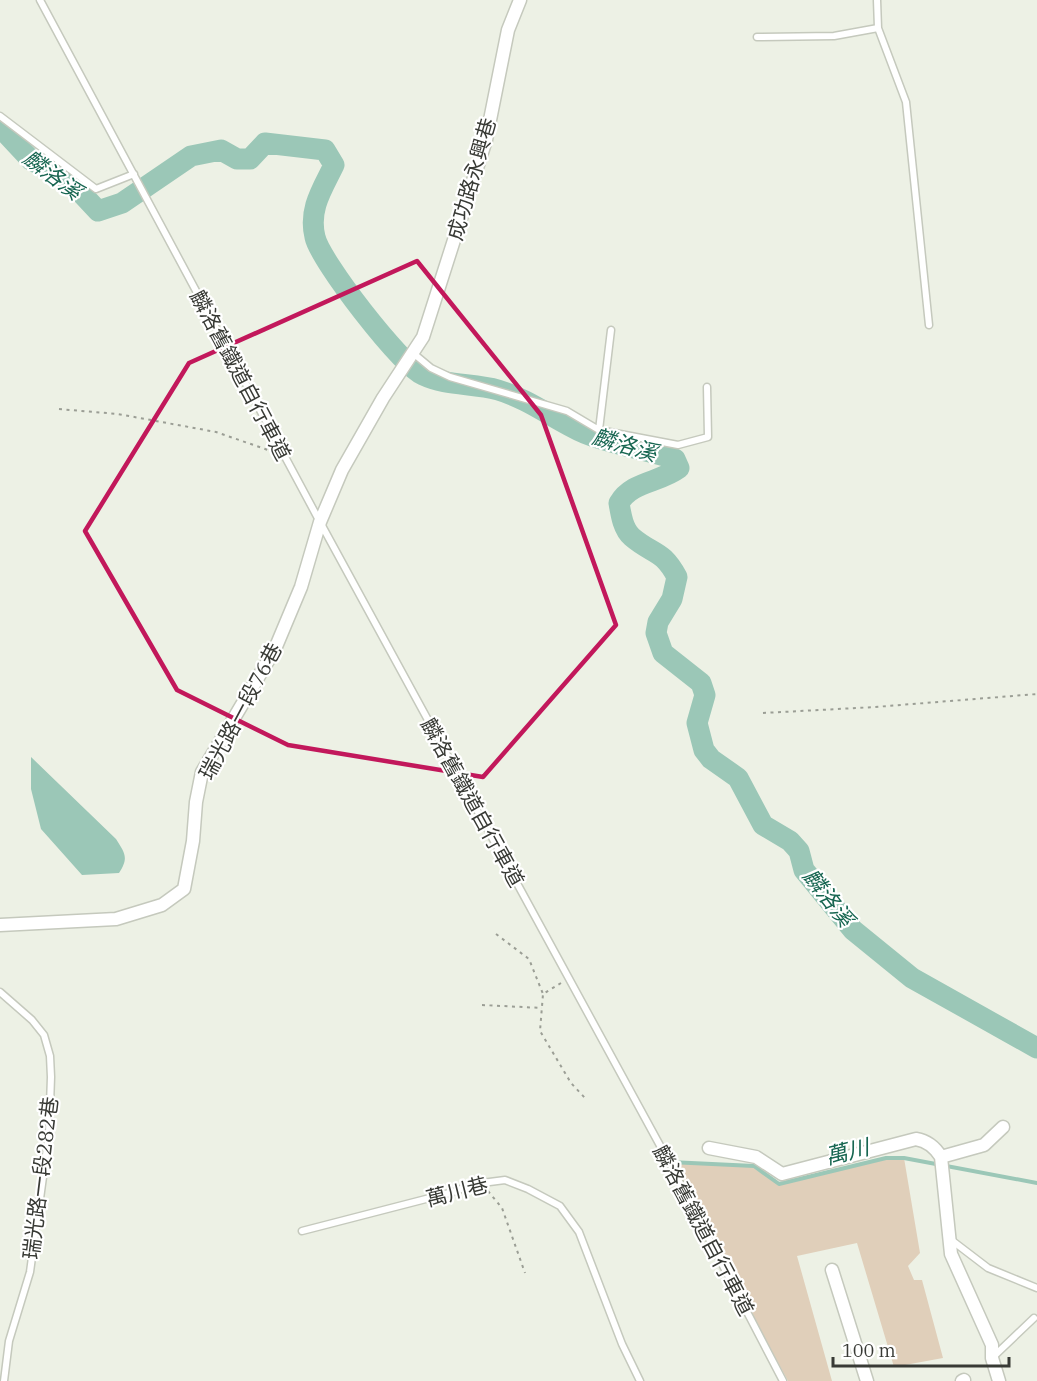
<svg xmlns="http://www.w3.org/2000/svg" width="1037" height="1381" viewBox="0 0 1037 1381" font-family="'IBM Plex Serif','Noto Sans TC',serif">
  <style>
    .green { fill: #e0cfba }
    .water { fill: #9bc7b7 }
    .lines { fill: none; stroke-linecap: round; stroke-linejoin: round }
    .stream { stroke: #9bc7b7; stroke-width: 4 }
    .river { stroke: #9bc7b7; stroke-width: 21 }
    .lane-casing { stroke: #c5c9bd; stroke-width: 9 }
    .street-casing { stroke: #c5c9bd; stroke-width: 15 }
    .path { stroke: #9b9e95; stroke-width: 2; stroke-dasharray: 3 4.5; stroke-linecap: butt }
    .lane { stroke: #fff; stroke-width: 6 }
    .street { stroke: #fff; stroke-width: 12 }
    .marked { fill: none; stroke: #c2185b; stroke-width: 4.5; stroke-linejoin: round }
    .labels { text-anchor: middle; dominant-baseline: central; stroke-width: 4.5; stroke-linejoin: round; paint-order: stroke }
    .street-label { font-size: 21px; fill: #383a35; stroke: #fff }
    .water-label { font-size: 22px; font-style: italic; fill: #176651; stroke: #fff }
  </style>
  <rect width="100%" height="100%" fill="#edf1e5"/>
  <!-- green -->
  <path class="green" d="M886,1158H904L920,1253L908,1266L914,1280H922L943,1358L894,1367L857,1243L797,1256L832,1381H788L669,1162L754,1166L779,1184Z"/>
  <!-- water -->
  <path class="water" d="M31,757L116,839C125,853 129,858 119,873L82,875L41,829L31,789Z"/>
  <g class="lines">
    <!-- stream -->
    <path class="stream" d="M670,1162L754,1166L779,1184L886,1158H904L1037,1183"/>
    <!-- river -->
    <path class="river" d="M0,127L31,160L70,181L98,211L122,203L191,156L221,150L237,159H250L265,143L325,150L334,165C323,188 308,209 315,237C320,261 401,365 423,375C446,386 474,383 498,390C529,399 555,420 584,433C611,444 646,450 675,459L679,468C659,483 632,481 619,503C621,515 623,529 632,537C653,555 662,549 677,577L672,599L658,622L656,633L663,653L701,683L705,695L697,723L704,750L711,759L738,778L763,825L790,841L799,851L804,870L853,930L912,978L1037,1048"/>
    <defs>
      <path id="lane" d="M40,0L320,522L669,1162L783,1381
        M877,0L878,28L906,102L929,325
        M757,37L834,36L878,28
        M0,116L96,189L134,174
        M413,353L431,368L450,377L567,411L599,430L678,445L708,437L707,387
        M599,430L611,330
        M0,992L32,1020L44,1035L50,1056L51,1077L49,1133L30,1272L9,1341L4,1381
        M302,1231L453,1192L474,1184L505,1180L528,1189L560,1206L579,1232L622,1344L640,1381
        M950,1239L988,1268L1037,1288
        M992,1358L1034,1318"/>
      <path id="street" d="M0,925L116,919L162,905L184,889L193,841L196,802L202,772L275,649L301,587L320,522L342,470L383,398L423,337L486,140L508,30L520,0
        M709,1148L756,1157L782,1174L916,1139C928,1141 935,1147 941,1157L951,1254L992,1345V1358L999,1381
        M941,1157L984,1145L1003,1127
        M832,1270L867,1381
        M962,1381L964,1380"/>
    </defs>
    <!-- lane casing -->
    <use href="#lane" class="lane-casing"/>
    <!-- street casing -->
    <use href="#street" class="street-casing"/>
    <!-- path -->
    <path class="path" d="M59,409L118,414L216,432L271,451
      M763,713L875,707L1037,694
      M496,934L529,959L543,994
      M561,983L543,994L540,1031L571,1083L585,1098
      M482,1005L542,1008
      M488,1191L502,1208L525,1273"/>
    <!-- lane -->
    <use href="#lane" class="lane"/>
    <!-- street -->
    <use href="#street" class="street"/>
  </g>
  <!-- marked area -->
  <path class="marked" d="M417,261L541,415L616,625L483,777L288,745L177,690L85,531L189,363Z"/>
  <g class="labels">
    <!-- street labels -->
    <g class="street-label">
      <text transform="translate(471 179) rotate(-74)">成功路永興巷</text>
      <text transform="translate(241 375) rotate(62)">麟洛舊鐵道自行車道</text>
      <text transform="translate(240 711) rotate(-62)">瑞光路一段76巷</text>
      <text transform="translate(473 802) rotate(61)">麟洛舊鐵道自行車道</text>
      <text transform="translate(40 1178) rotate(-83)">瑞光路一段282巷</text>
      <text transform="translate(457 1191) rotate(-14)">萬川巷</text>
      <text transform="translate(704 1230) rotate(62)">麟洛舊鐵道自行車道</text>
    </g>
    <!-- water labels -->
    <g class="water-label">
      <text transform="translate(53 174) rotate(37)">麟洛溪</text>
      <text transform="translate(625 444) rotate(16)">麟洛溪</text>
      <text transform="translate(829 897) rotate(52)">麟洛溪</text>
      <text transform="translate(847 1151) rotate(-14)">萬川</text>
    </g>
  </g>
  <!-- scale -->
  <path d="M833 1357v9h176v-9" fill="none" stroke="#383a35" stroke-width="3"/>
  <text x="842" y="1357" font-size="18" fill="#383a35" stroke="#ffffff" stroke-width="4.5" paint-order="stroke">100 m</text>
</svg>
